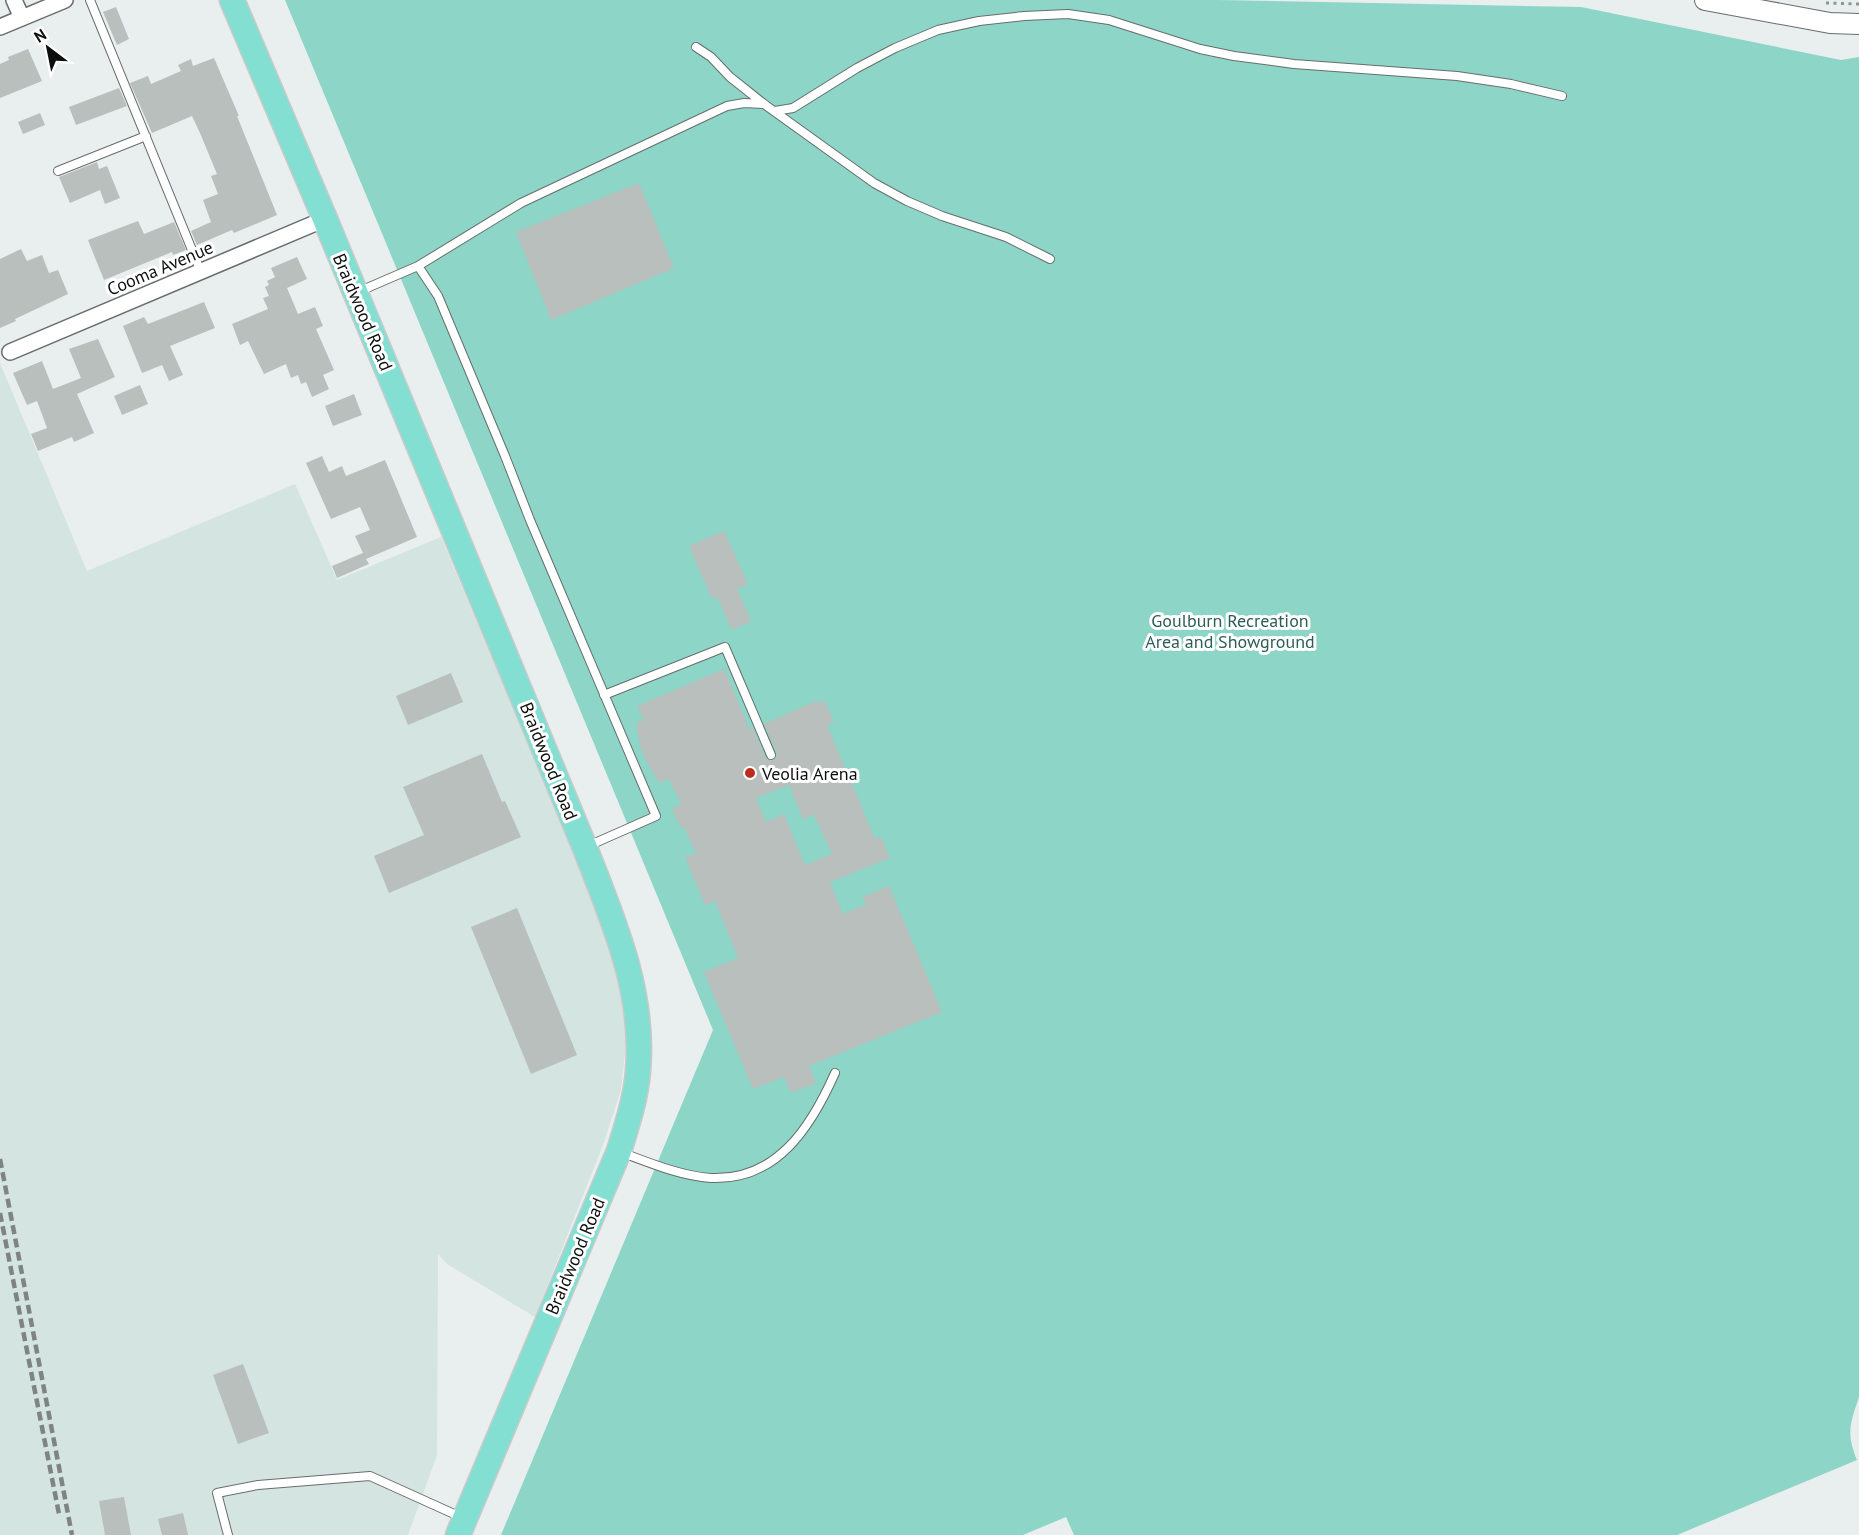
<svg xmlns="http://www.w3.org/2000/svg" width="1859" height="1535" viewBox="0 0 1859 1535" font-family="'PT Sans',sans-serif">
  <style>
    .built { fill: #d4e4e0 }
    .green { fill: #8dd5c6 }
    .building { fill: #b8bfbd; fill-rule: evenodd }
    .lines { fill: none; stroke-linecap: round; stroke-linejoin: round }
    .service-casing { stroke: #676d6c; stroke-width: 10 }
    .minor-casing { stroke: #676d6c; stroke-width: 18 }
    .tertiary-casing { stroke: #676d6c; stroke-width: 22 }
    .primary-casing { stroke: #cacaca; stroke-width: 27 }
    .path { stroke: #8f9493; stroke-width: 3; stroke-dasharray: 3 4.5; stroke-linecap: butt }
    .service { stroke: #fff; stroke-width: 8 }
    .minor { stroke: #fff; stroke-width: 15 }
    .tertiary { stroke: #fff; stroke-width: 20 }
    .primary { stroke: #82dfd1; stroke-width: 24 }
    .rail { stroke: #7f8483; stroke-width: 4.5; stroke-dasharray: 9 4.5; stroke-linecap: butt }
    .poi-dot { fill: #bb2e1f; stroke: #fff; stroke-width: 2 }
    .labels { text-anchor: middle; dominant-baseline: central; stroke-width: 6; stroke-linejoin: round; paint-order: stroke }
    .street-label { font-size: 18px; fill: #0c0e0d; stroke: #fff }
    .park-label { font-size: 18px; fill: #2d5e55; stroke: #fff }
    .poi-label { font-size: 18px; fill: #0c0e0d; stroke: #fff; text-anchor: start }
  </style>
  <rect width="100%" height="100%" fill="#e8efee"/>
  <!-- built -->
  <path class="built" d="M0,363L87,571L295,484L337,580L441,537L596,906L610,944L625,1006L627,1035L621,1090L603,1145L535,1317L447,1264L438,1254L437,1455L408,1535H0Z"/>
  <!-- green -->
  <path class="green" d="M285,0H1217L1581,7L1841,60L1859,57V1397C1850,1424 1846,1433 1857,1460L1677,1535H1074L1066,1517L1023,1535H501L713,1030Z"/>
  <!-- building -->
  <path class="building" d="M116,7L129,39L117,45L103,12Z
    M28,49L42,81L0,98V64L9,60L8,57Z
    M214,58L239,116H237L277,215L234,233L232,230L197,245L191,231L211,222L203,200L218,194L211,176L217,174L200,133L192,116L152,133L130,83L148,76L151,84L181,71L178,65L191,59L193,66Z
    M119,88L127,106L76,125L69,107Z
    M40,113L45,125L23,134L18,122Z
    M97,162L99,169L107,166L120,198L105,204L100,190L70,203L59,177Z
    M639,183L674,268L551,320L516,232Z
    M138,221L144,234L174,222L186,250L173,255L172,252L104,280L88,240Z
    M21,249L27,261L42,255L49,273L58,270L68,294L15,319L16,321L0,328V259Z
    M297,257L307,279L287,288L298,314L315,307L323,326L316,329L334,370L323,375L329,389L312,397L306,382L301,384L298,375L291,378L286,364L264,374L248,341L240,345L232,324L268,309L263,298L269,296L265,287L269,285L267,281L275,277L271,268Z
    M204,302L215,328L170,346L183,375L169,381L162,365L142,373L123,326L144,317L148,324Z
    M98,339L115,377L77,394L94,433L74,442L72,437L38,451L31,434L47,428L37,401L27,405L13,373L42,361L53,389L81,378L69,349Z
    M140,385L148,404L122,415L114,396Z
    M354,394L362,415L333,426L325,406Z
    M322,456L329,472L342,466L346,476L385,460L417,537L366,559L369,564L337,578L332,566L363,553L355,536L370,530L360,507L331,519L306,463Z
    M724,531L748,584L737,589L751,621L732,630L717,597L712,599L689,546Z
    M724,669L750,730L753,728L765,757L770,761L775,759L777,753L764,724L816,701L817,703L824,700L834,722L827,725L875,839L881,836L890,858L830,882L843,914L866,904L863,897L889,886L942,1012L809,1066L816,1083L791,1093L784,1077L753,1089L704,972L738,958L715,901L705,905L685,857L696,853L684,827L681,829L672,809L681,804L669,779L660,783L655,776L644,757L639,741L636,723L644,720L637,706ZM789,785L803,819L814,815L832,854L805,865L784,814L766,822L756,798Z
    M451,673L463,702L408,725L396,696Z
    M482,754L502,802L505,801L521,837L389,893L374,856L424,835L403,787Z
    M517,908L577,1055L531,1074L471,927Z
    M243,1364L269,1433L238,1444L213,1375Z
    M124,1497L131,1535H105L99,1501Z
    M183,1513L188,1535H162L158,1519Z"/>
  <g class="lines">
    <defs>
      <path id="service" d="M90,0L201,272
        M696,47L711,57L730,77L764,104L874,183L907,201L942,216L1006,237L1050,259
        M775,111L793,108L857,68L895,48L938,30L979,21L1024,16L1068,14L1109,20L1200,49L1234,56L1294,64L1457,76L1511,84L1562,96
        M58,171L146,136
        M418,266L438,296L505,456L530,520L656,816L588,846
        M360,291L418,266L521,203L727,106L744,103L764,104
        M604,695L725,647L771,755
        M623,1153C650,1163 681,1176 711,1178C777,1181 811,1127 835,1073
        M228,1535L217,1493L258,1485L370,1476L463,1518"/>
      <path id="minor" d="M14,0L22,18
        M0,27L65,0
        M10,352L325,219"/>
      <path id="tertiary" d="M1705,0L1830,23L1859,24"/>
      <path id="primary" d="M232,0L325,219L585,848C613,920 645,991 638,1071C636,1098 627,1125 619,1151L458,1535"/>
    </defs>
    <!-- service casing -->
    <use href="#service" class="service-casing"/>
    <!-- minor casing -->
    <use href="#minor" class="minor-casing"/>
    <!-- tertiary casing -->
    <use href="#tertiary" class="tertiary-casing"/>
    <!-- primary casing -->
    <use href="#primary" class="primary-casing"/>
    <!-- path -->
    <path class="path" d="M1826,3L1859,4"/>
    <!-- service -->
    <use href="#service" class="service"/>
    <!-- minor -->
    <use href="#minor" class="minor"/>
    <!-- tertiary -->
    <use href="#tertiary" class="tertiary"/>
    <!-- primary -->
    <use href="#primary" class="primary"/>
    <!-- rail -->
    <path class="rail" d="M0,1159L72,1535
      M0,1213L59,1514"/>
  </g>
  <!-- markers -->
  <circle class="poi-dot" cx="750" cy="773" r="6"/>
  <g class="labels">
    <!-- street labels -->
    <g class="street-label">
      <text transform="translate(160 268) rotate(-23)">Cooma Avenue</text>
      <text transform="translate(363 312) rotate(67)">Braidwood Road</text>
      <text transform="translate(549 761) rotate(68)">Braidwood Road</text>
      <text transform="translate(575 1256) rotate(-67)">Braidwood Road</text>
    </g>
    <!-- park labels -->
    <g class="park-label">
      <text x="1230" y="620">Goulburn Recreation<tspan x="1230" dy="21">Area and Showground</tspan></text>
    </g>
    <!-- poi labels -->
    <g class="poi-label">
      <text x="762" y="773">Veolia Arena</text>
    </g>
  </g>
  <!-- north arrow -->
  <g transform="translate(48 48) rotate(328)" stroke="#ffffff" stroke-width="4.5" paint-order="stroke">
  <path d="M0-4.5L10 22L0 15L-10 22Z" fill="#0c0e0d"/>
  <text y="-9" font-size="16" font-weight="bold" text-anchor="middle" fill="#0c0e0d">N</text>
  </g>
</svg>
